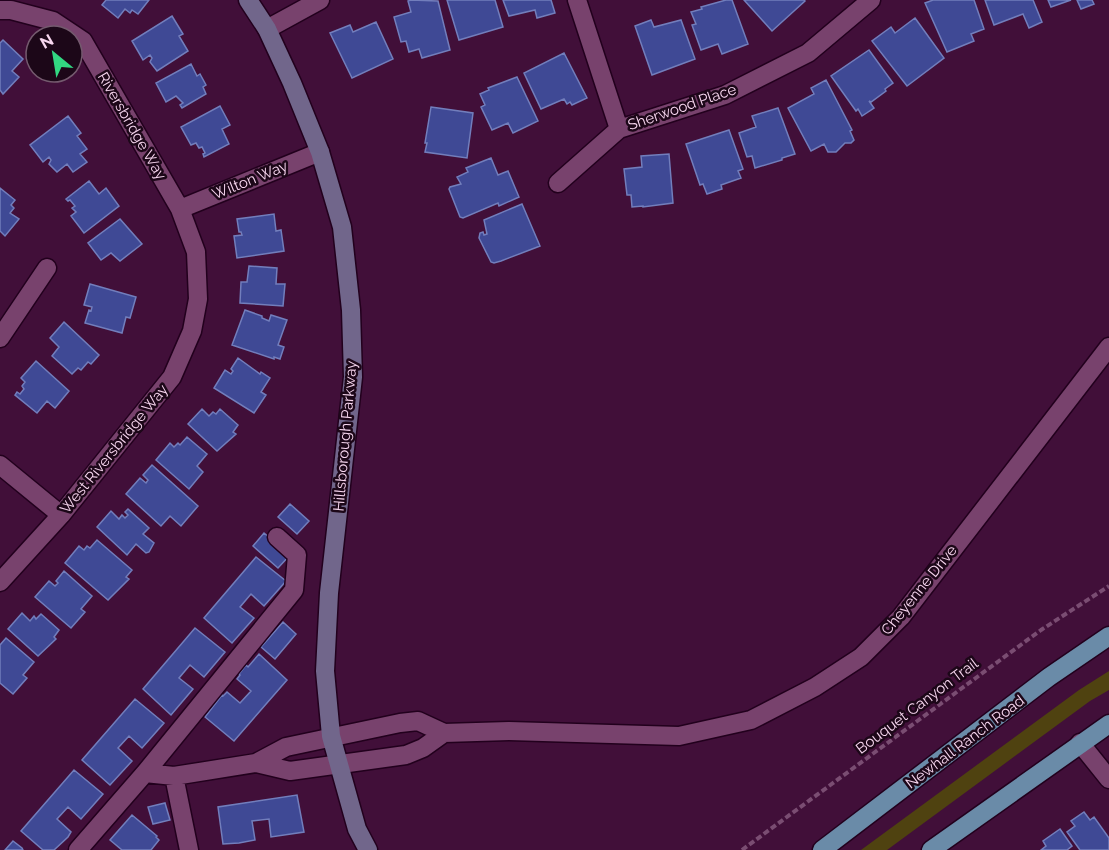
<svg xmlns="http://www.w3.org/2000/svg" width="1109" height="850" viewBox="0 0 1109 850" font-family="Raleway,sans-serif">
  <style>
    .green { fill: #4f4210 }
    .building { fill: #3f4995; stroke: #727ebc; stroke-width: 1.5 }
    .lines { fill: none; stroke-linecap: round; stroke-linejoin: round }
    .street-casing { stroke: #22001d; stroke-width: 21 }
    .secondary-casing { stroke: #22001d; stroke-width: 21 }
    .primary-casing { stroke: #22001d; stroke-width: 21 }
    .path { stroke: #7a4d72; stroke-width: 4; stroke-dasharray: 6 3; stroke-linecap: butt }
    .street { stroke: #78426d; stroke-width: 18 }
    .secondary { stroke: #71668b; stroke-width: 18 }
    .primary { stroke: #6a8ba8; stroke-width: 18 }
    .labels { text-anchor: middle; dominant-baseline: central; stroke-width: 5; stroke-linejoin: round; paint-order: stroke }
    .street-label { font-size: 15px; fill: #f8d7f0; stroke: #1c0718 }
  </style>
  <rect width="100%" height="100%" fill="#410f39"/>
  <!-- green -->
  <path class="green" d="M1109,671V690L1090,701L887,850H861L1079,690Z"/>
  <!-- building -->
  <path class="building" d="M106,0H149L138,14L132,10L130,13L125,9L118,18L102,5Z
    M411,0L438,1L450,50L422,58L419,49L409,52L406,41L401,42L394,17L411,12L408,1Z
    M447,0H495L503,27L459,40Z
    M503,0H551L555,13L537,18L535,10L509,16Z
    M726,0H732L748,44L722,54L718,44L701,50L692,25L696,24L691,12L702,9L701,7Z
    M744,0H804L805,1L772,31Z
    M933,0H974L984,29L971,34L974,41L947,52L925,3Z
    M985,0H1033L1042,22L1029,28L1023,14L994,25Z
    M1048,0H1071L1051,7Z
    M1077,0H1092L1094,4L1081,9Z
    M172,16L183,34L179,36L188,51L157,71L150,62L152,58L150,55L143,60L132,41Z
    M915,18L944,58L907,86L872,41L891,27L895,33Z
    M651,20L654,27L681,20L695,59L652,75L635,26Z
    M376,22L393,59L352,78L330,33L350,25L353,32Z
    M3,40L23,59L12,71L19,77L3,94L0,90V43Z
    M869,50L893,83L885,89L886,91L871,102L869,101L874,108L862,116L858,109L856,111L831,76Z
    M564,53L587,98L572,105L570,102L567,104L564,99L541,109L524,73Z
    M191,64L197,76L200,74L206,85L203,87L206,94L182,108L180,105L183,103L176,96L166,102L156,83Z
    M517,77L538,121L513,133L508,123L492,130L481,107L485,105L480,94L489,90L488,88Z
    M826,80L852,130L850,131L854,140L851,143H845L836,152H828L824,144L811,151L788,108L814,94L811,88Z
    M220,106L230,125L222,129L229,144L204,157L203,154L205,153L202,147L199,148L196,143L191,145L181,127Z
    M431,107L473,113L467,158L425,152L427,143H425Z
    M778,108L795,154L782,158V160L755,168L752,156L747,157L739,133L756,127L752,116Z
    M68,116L81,133L77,136L87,149L80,154L87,162L73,172L67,164L57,172L49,164L51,160L49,157L43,162L30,145Z
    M729,130L743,169L738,171L741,178L721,185L722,189L707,194L703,184L700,185L686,144Z
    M669,154L673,203L643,207V206L632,207L631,195H627L624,169L642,167L641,156Z
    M491,158L498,175L508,171L519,197L499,206L498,203L463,218L460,217L449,189L450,187L461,184L457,177L468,172L466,168Z
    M89,181L99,194L106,188L119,206L84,233L71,216L76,212L72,208L75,206L70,200L68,201L66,199Z
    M0,188L15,200L11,205L14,208L10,213L19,219L5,236L0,231Z
    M522,204L540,246L501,261L494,263L491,262L479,238L480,233L483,232L484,235L487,234L484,220Z
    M274,214L276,231L281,230L284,251L237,258L234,236L242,235L241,232H239L237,219Z
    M120,219L142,244L120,261L111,253L101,260L88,243Z
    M249,266L277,268L276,284H285L283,306L240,303L241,282H247Z
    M90,284L136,297L130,318L126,317L122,333L85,323L89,310L91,311L92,307L84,305Z
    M245,310L262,316V318L269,321L271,315L287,320L278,345L284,347L280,359L274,357V359L232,345Z
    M64,322L99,355L91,364L88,362L81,370L78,368L72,374L52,356L59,347L50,338Z
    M238,358L260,374L261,372L270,378L261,392L266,395L254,413L214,388L225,370L231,374L233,371L231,369Z
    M36,361L69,391L55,408L47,401L37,413L15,395L17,392L20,394L24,389L22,386L25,382L21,378Z
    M202,409L209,416L213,412L216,414L220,409L238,425L233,432L236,434L217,451L188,424Z
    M187,437L207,454L197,466L203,472L189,489L156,460L170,443L174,447L178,443L180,445Z
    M152,465L198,506L181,526L170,516L161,526L126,494L140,478L146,483L148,480L143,475Z
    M290,504L309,521L297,534L278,517Z
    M128,509L149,528L143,534L154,543L149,552L146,553L136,544L127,555L97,527L111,511L119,519L122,515L125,518L128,515L125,512Z
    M264,533L290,555L278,568L253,546Z
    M97,540L132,570L126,577L129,579L108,600L65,563L79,546L84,550L87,546L90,548Z
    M256,557L286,581L264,606L251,594L240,607L254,618L232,643L204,618Z
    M64,571L92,596L81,609L85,612L71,628L35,597L49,581L55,586L58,583L56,581Z
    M22,613L30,621L34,616L36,619L41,614L59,630L54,637L56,639L38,656L8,629Z
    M283,622L296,634L275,659L261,647Z
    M195,628L225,652L204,677L190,665L179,678L193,689L171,715L143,689Z
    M6,638L34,662L23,675L27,678L13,694L0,683V645Z
    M259,654L287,680L234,741L205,717L222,695L223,696L227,692L240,703L251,691L237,679L240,675L239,674L246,665L248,667Z
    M135,699L164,723L142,748L129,736L118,748L132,761L110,785L82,760Z
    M74,770L103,794L81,819L68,807L57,819L71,832L68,837L54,850H43L21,831Z
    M297,795L304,832L271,837L269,819L252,821L255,840L239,843L223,844L218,807Z
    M165,803L170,820L153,824L148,807Z
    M1084,812L1090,820L1094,817L1109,838V850H1080L1067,832L1075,826L1071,821Z
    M132,815L157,836L156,837L159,840L151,850H122L110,840Z
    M1060,829L1072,846L1067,850H1041L1046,846L1043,841Z
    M13,841L22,848L23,850H5Z"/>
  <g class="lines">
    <defs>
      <path id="street" d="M577,0L619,129
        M0,10H11L53,21L83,41L180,209L196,252L198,299L192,331L172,377L61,515L0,582
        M267,29L320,0
        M558,183L619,129L725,95L808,53L871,0
        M180,209L320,152
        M0,338L47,268
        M0,465L61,515
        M1080,743L1109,779
        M256,763L290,771L406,755L423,748L444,733
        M145,773L174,776L256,763L286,747L400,723L418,721L444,733L509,731L679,736L751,720L815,687L861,657L901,617L1109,347
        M174,776L189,850
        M78,850L145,773L294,590L297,555L277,537"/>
      <path id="secondary" d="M248,0L267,29L292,83L320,152L342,227L351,310L353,377L329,593L325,671L331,736L357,829L368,850"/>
      <path id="primary" d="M822,850L1049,677L1109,636
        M931,850L1109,724"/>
    </defs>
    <!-- street casing -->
    <use href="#street" class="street-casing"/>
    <!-- secondary casing -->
    <use href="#secondary" class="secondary-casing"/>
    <!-- primary casing -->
    <use href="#primary" class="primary-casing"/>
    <!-- path -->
    <path class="path" d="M742,850L1041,630L1109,586"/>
    <!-- street -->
    <use href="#street" class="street"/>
    <!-- secondary -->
    <use href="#secondary" class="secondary"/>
    <!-- primary -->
    <use href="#primary" class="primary"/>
  </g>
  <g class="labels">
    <!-- street labels -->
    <g class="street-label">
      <text transform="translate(682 107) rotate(-19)">Sherwood Place</text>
      <text transform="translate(132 126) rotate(60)">Riversbridge Way</text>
      <text transform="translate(250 180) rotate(-22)">Wilton Way</text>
      <text transform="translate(345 436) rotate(-85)">Hillsborough Parkway</text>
      <text transform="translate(114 449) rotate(-51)">West Riversbridge Way</text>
      <text transform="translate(919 590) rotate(-51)">Cheyenne Drive</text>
      <text transform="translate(917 706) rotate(-37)">Bouquet Canyon Trail</text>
      <text transform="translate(965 742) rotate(-37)">Newhall Ranch Road</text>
    </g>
  </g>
  <!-- north arrow -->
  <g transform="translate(54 54) rotate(330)"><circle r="28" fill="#1c0718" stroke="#745a6e" stroke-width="1.5"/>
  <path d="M0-4.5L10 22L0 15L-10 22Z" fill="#32d882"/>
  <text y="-9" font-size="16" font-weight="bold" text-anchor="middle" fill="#f8d7f0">N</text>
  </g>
</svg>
